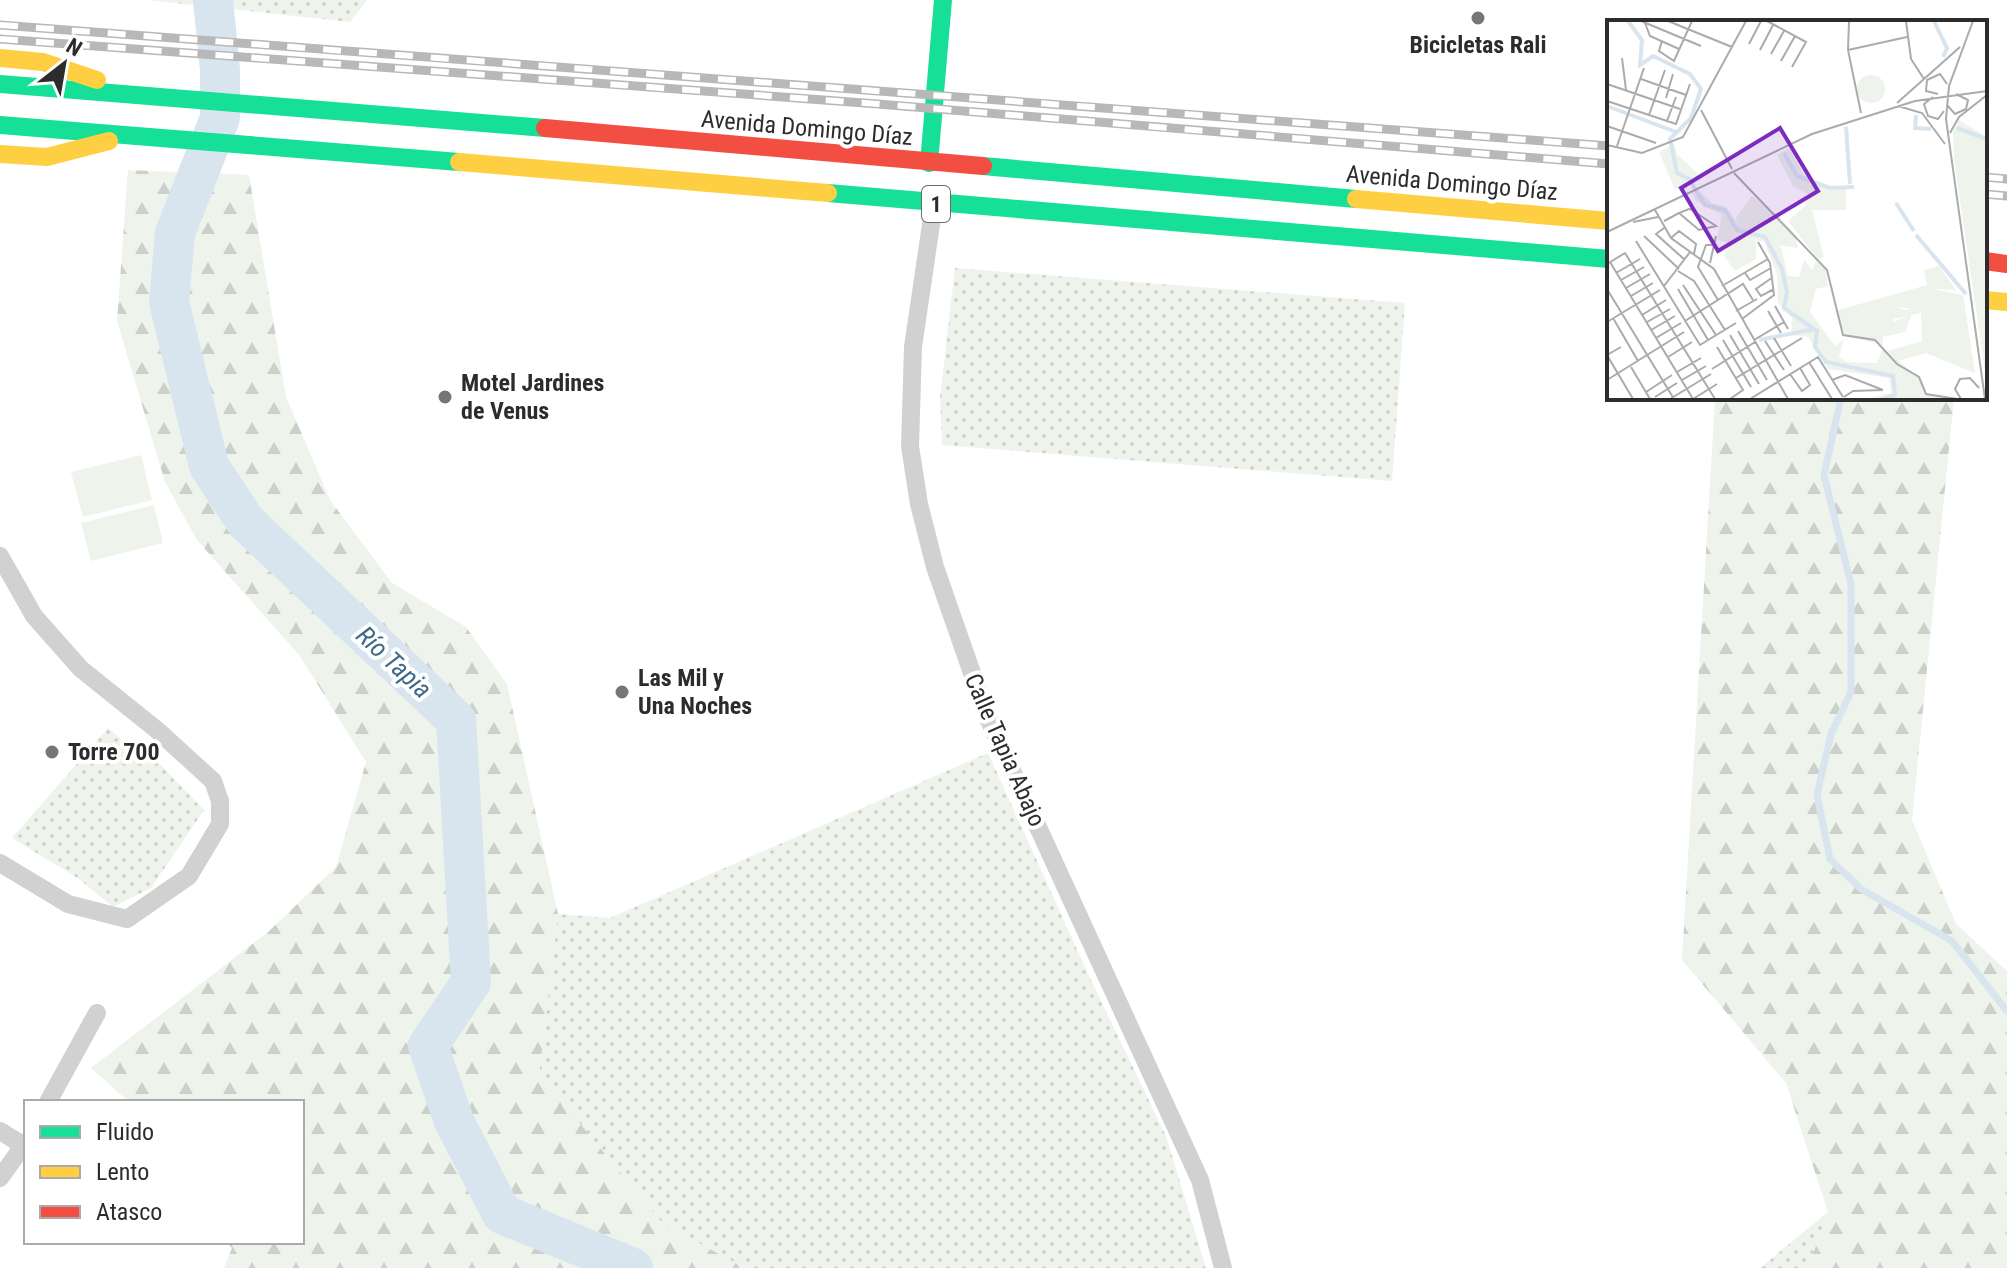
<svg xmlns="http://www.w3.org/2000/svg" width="2007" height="1268" viewBox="0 0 2007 1268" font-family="'Roboto Condensed',sans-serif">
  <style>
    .grass { fill: url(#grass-dots) }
    .forest { fill: url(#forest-firs) }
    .green { fill: #eef3eb }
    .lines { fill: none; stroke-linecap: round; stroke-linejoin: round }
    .stream { stroke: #d8e5ef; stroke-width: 7 }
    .river { stroke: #d8e5ef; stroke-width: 40 }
    .street { stroke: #d1d1d1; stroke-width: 18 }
    .fast { stroke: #16e098; stroke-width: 18 }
    .slow { stroke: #ffcf43; stroke-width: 18 }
    .jam { stroke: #f24e42; stroke-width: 18 }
    .rail-casing { stroke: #b8b8b8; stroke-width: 9 }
    .rail { stroke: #fff; stroke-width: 6; stroke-dasharray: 18; stroke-linecap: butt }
    .poi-dot { fill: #767676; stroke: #fff; stroke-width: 3 }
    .labels { text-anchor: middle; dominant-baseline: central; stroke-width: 8; stroke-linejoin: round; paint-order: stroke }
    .shield { fill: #fff; stroke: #6b6b6b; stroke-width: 2 }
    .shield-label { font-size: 22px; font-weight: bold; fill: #2c2c2c }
    .poi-label { font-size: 24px; font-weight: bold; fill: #2c2c2c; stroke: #fff; text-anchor: start }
    .street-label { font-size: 24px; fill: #2c2c2c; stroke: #fff }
    .water-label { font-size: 26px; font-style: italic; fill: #406988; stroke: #fff }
    .inset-river { fill: none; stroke: #d8e5ef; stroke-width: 4 }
    .inset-road { fill: none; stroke: #ababab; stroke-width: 2 }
    .view { fill: #7b2cbf; fill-opacity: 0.15; stroke: #7b2cbf; stroke-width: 4 }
    .inset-edge { fill: none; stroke: #2c2c2c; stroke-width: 4 }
  </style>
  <defs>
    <pattern id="grass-dots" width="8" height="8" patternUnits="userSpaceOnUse" patternTransform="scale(2)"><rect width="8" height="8" fill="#eef3eb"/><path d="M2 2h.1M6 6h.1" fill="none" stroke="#ccd0ca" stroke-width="1.8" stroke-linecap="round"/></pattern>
    <pattern id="forest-firs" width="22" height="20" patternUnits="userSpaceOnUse" patternTransform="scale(2)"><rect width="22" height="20" fill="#eef3eb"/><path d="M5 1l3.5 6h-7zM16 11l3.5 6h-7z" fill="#ccd0ca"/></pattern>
  </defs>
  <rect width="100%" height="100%" fill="#fff"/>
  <!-- grass -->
  <path class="grass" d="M148,0H367L350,22Z
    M955,268L1405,303L1392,481L942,445L940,398Z
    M108,728L138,753L155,759L204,810L151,888L113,907L79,879L12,838Z
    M988,753L1089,976L1166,1136L1206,1268H745L663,1224L539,1074L558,914L610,918Z
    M1828,1212L1808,1268H1760Z"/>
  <!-- forest -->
  <path class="forest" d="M128,170L249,175L286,397L330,500L392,583L466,627L507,684L558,914L539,1074L663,1224L745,1268H224L232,1248L226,1242H302V1102H129L91,1068L268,932L336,867L366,762L300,656L197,540L165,482L117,321Z
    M1715,398H1954L1912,820L1956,924L2007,971V1268H1808L1828,1212L1786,1083L1682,960Z"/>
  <!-- green -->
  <path class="green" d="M141,455L152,500L83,517L71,472Z
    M154,505L163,543L91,561L81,523Z"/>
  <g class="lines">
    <!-- stream -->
    <path class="stream" d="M1841,398L1824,475L1851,584V692L1831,734L1817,795L1830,859L1861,889L1952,941L2007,1011"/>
    <!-- river -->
    <path class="river" d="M213,0L220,70V118L175,233L169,302L209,466L246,522L456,720L471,982L428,1046L454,1121L502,1214L633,1268"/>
    <!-- street -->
    <path class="street" d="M934,204L913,347L910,446L919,504L935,567L987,716L1200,1180L1223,1268
      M0,556L34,616L81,669L157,730L213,781L220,801V824L189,876L127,919L68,904L0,863
      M48,1102L97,1013
      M0,1131L24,1146
      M0,1178L26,1142"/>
    <!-- fast -->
    <path class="fast" d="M0,84L545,128
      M0,125L459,162
      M929,163L943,0
      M983,166L1356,199
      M828,193L1609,259"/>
    <!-- slow -->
    <path class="slow" d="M0,58L43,62L97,80
      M0,154L47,157L109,141
      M459,162L828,193
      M1356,199L1609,221
      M1985,300L2007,302"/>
    <!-- jam -->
    <path class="jam" d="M545,128L983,166
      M1985,261L2007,264"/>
    <defs>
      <path id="rail" d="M0,25L1609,146
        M0,39L878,104L1609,164
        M1985,177L2007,179
        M1985,194L2007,196"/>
    </defs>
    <!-- rail casing -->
    <use href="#rail" class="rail-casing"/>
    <!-- rail -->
    <use href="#rail" class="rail"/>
  </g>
  <!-- markers -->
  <g class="poi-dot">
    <circle cx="1478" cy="18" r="8"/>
    <circle cx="445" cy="397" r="8"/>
    <circle cx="622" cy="692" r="8"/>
    <circle cx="52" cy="752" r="8"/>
  </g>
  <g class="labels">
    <!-- shield labels -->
    <rect class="shield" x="922" y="186" width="28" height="36" rx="6"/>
    <g class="shield-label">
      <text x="936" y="204">1</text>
    </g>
    <!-- poi labels -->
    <g class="poi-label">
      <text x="1478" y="45" text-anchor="middle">Bicicletas Rali</text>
      <text x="461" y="383">Motel Jardines<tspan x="461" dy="28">de Venus</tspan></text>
      <text x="638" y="678">Las Mil y<tspan x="638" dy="28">Una Noches</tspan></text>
      <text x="68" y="752">Torre 700</text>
    </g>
    <!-- street labels -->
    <g class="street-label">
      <text transform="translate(807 128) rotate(5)">Avenida Domingo Díaz</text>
      <text transform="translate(1452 183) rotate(5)">Avenida Domingo Díaz</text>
      <text transform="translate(1005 750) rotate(66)">Calle Tapia Abajo</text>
    </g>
    <!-- water labels -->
    <g class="water-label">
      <text transform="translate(394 662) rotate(43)">Río Tapia</text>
    </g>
  </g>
  <!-- overview -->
  <g transform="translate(1607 20)">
    <rect width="380" height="380" fill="#fff"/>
    <path d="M67,124L70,134L92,155L68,170L52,132ZM201,174L217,237L211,239L181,201L198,186ZM145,176L171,195L188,214L191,228L170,225L158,212L132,206L129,197ZM332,246L349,270L326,269L305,289L283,285L287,302L305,294L298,312L276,317V325L238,315L228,291L320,265L317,250Z" fill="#eef3eb"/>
    <path d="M352,100L380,117V365L347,139L346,112ZM182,128L198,156L222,167H239V190H204L201,174L186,166L170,135ZM91,170L105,183L119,187L133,206L154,209L174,227L181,256L192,257L197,240L205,250L209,241L218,249L221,266L209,269L203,292L228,326L237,319L232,337L240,342L270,343L276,328L313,359L320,375L343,379H259L284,373L282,358L221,349L201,317L184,315L185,298L171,283L170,254L157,221H149V239L128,251L117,236L122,224L110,219L115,195L89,181L85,173ZM326,269L356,275L368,353L319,333L290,341L281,331L315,321L314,293L282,300V280L296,290L305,289Z" fill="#eef3eb"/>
    <path d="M250 69a14 14 0 1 1 28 0a14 14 0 1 1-28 0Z" fill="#eef3eb"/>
    <path class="inset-river" d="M21,1L35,20L33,45L46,36L83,54L94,69L84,98L63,119L70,153L82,159L98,185L118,190L130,210L158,217L175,249L180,272L177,288L210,311L208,327L219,342L286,356L288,375L275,379M327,1L340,28L336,37M0,86L69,112M309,95L308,108L324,109M239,107L243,164M350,108L380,119M177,133L190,156L223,168L247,167M289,183L307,211M309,215L359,274M152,320L208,309"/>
    <path class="inset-road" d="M34,1L94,26M61,1L125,27M160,1L199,22L185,47M242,1L241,30L254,93M299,1L304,39L317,59M366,1L342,66L339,99L378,379M38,3L43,16L72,29M55,21L52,31L67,41L85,1M142,24L154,1M153,30L166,5M241,30L300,17M164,34L177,11M15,38L19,70M174,41L188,16M34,59L79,75M0,64L73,89M331,74L319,71L320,60L333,54L340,64M326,77L317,84L321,96L331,99L337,91M59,78L66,54M0,81L69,104L83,64M290,83L353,27M340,85L348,94L359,89L361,80L349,74M291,86L315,93L338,124M94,90L125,149M42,95L58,50M60,101L69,77M0,106L49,123M343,113L352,97L380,75M0,125L35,133L76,117L139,1M10,126L37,48M127,153L220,250L236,315L268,320L290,344L312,357L319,374L350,379M48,190L64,218L107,249L181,379M57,201L59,200L72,193L82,189H83L109,206L92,210L72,193M26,202L51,197M57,208L49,214L78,240M0,212L205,114L308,81L380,71M37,216L72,249M64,218L72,211L89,224L87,234M29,221L93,325L129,303M109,225H99L91,247L111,280M3,242L86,379M103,243L109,216M0,244L18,233L108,379M71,251L87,261L118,310M9,253L33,239M138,253L143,260L164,248M166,257L149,269L154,276L167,269M14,260L37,247M76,265L109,315M57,266L83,232M115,266L161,239M19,268L43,254M0,269L67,379M71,269L101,320M24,276L46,263M168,286L181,309M129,291L150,279M161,291L174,313M35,295L59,280M6,298L31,341M135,299L167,275L163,243L151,222M78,301L136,264L146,280M0,302L53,270M40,302L63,289M44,310L68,296M131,311L160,360M123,315L152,364M49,318L74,303M167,318L184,346M116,320L144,367M147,320L177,302M158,321L177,350M14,327L0,335L26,379M110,327L136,370L123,379M61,337L85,322M202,342L225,379M24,347L43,379M105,349L148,322M70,352L94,338M183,354L195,371L203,365L193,348M129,358L195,318M0,360L77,312M75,360L99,346M225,360L238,355L276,370M39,372L65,355M48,377L70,363M237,377L246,371L276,370M63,379L104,354M86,379L110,364M143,379L211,337L236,377M354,379L348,369L353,359L363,358L372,368"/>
    <path class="view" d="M173,108L211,171L111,231L74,168Z"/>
    <rect width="380" height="380" class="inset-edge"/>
  </g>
  <!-- legend -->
  <rect x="24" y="1100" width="280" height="144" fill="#ffffff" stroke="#ababab" stroke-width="2"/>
  <rect x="40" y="1126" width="40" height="12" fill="#16e098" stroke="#ababab" stroke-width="2"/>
  <text x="96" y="1140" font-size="24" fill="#2c2c2c">Fluido</text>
  <rect x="40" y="1166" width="40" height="12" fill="#ffcf43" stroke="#ababab" stroke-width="2"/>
  <text x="96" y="1180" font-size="24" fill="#2c2c2c">Lento</text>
  <rect x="40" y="1206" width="40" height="12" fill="#f24e42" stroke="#ababab" stroke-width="2"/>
  <text x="96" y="1220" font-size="24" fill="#2c2c2c">Atasco</text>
  <!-- north arrow -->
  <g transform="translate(64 64) rotate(31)" stroke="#ffffff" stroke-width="6" paint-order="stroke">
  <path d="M0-6L14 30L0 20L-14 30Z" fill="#2c2c2c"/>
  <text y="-12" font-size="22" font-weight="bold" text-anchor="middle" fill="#2c2c2c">N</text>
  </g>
</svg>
